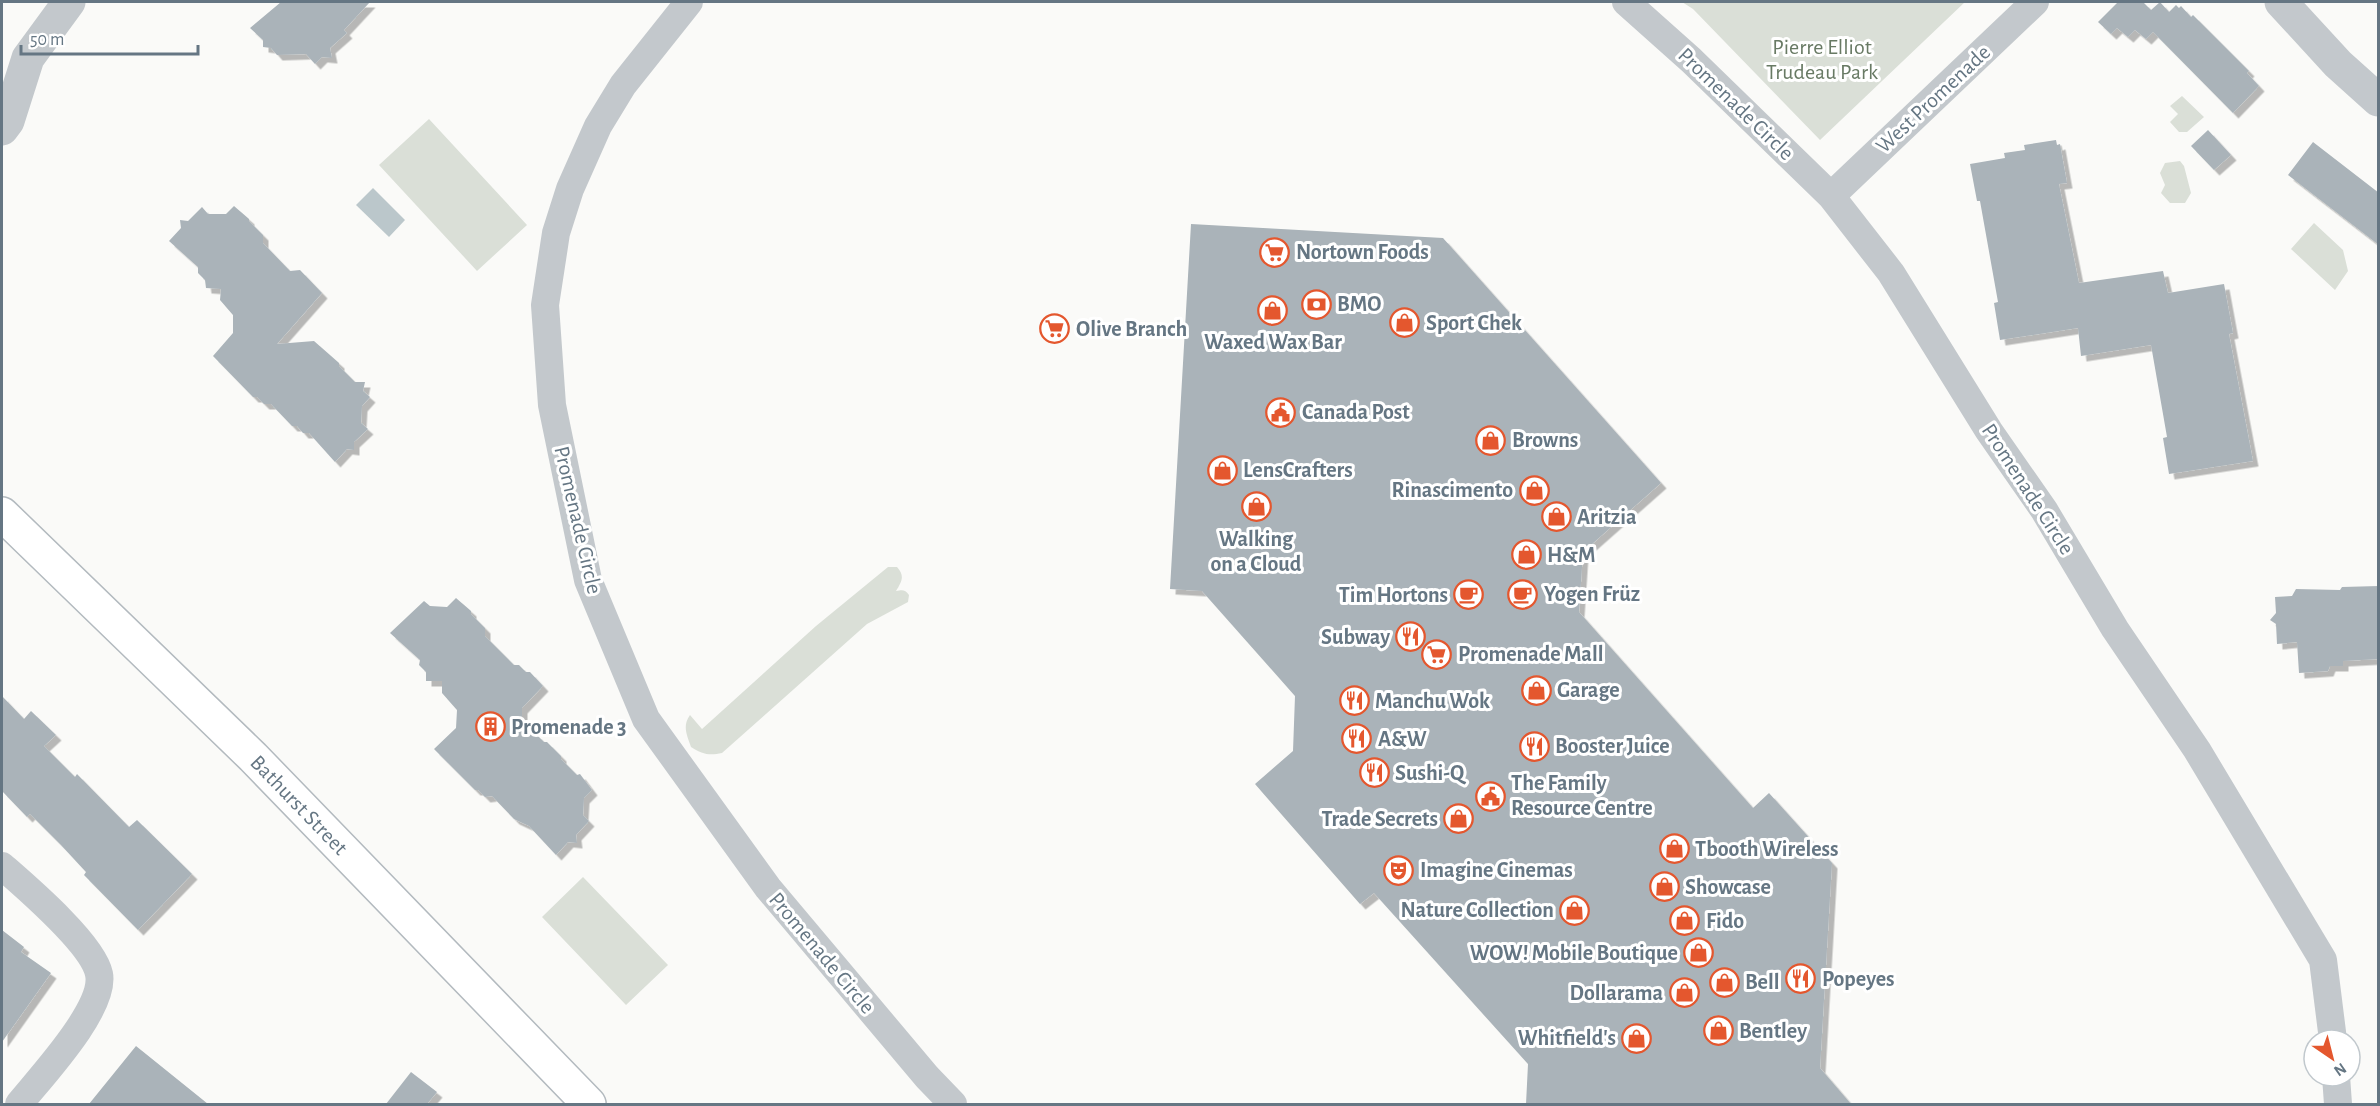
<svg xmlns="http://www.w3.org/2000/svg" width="2380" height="1106" viewBox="0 0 2380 1106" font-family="'Alegreya Sans',sans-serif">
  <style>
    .green { fill: #dadfd7 }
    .water { fill: #bbc7cb }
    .building { fill: #aab3b9; filter: url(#shadow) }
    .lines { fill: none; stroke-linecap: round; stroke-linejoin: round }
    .secondary-casing { stroke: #b3babf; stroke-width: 36 }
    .minor { stroke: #c3c8cc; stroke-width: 28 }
    .tertiary { stroke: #c3c8cc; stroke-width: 33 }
    .secondary { stroke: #fff; stroke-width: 33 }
    .labels { text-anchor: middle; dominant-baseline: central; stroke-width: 6; stroke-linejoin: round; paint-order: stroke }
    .park-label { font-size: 22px; fill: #687a64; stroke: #fff }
    .street-label { font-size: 22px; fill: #657683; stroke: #fff }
    .poi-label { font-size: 22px; font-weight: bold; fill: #657683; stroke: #fff; text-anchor: start }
  </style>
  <defs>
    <filter id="shadow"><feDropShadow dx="5.5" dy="5.5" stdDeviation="0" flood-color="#0004"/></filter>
  </defs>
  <rect width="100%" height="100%" fill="#fafaf8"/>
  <!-- green -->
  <path class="green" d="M1682,2H1965L1820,140L1693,9Z
    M2182,96L2204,117L2187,132H2179L2170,122L2178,114L2170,106Z
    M429,119L527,225L477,271L379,165Z
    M2180,161L2184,166L2191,193L2185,203H2170L2161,193L2165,185L2160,173L2165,163Z
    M2314,223L2343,250L2348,271L2335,290L2291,249Z
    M888,567H897C905,576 902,581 896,591C902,590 905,589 909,595L908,602L867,624L722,753C709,756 702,754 691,747C687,735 682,726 690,715L702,729L816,626Z
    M583,877L668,965L626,1005L542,917Z"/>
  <!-- water -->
  <path class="water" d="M373,188L405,220L389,237L356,205Z"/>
  <!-- building -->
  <path class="building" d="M281,2H370L344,30L347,33L330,48L332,58L322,57L315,64L306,54L277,55L271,48L263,47V40L250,28Z
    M2118,2H2143L2151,10L2160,2L2169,12L2176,5L2179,8L2181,6L2191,17L2193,15L2249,71L2247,73L2259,86L2233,113L2153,32L2146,39L2135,30L2128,37L2117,28L2111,34L2098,22Z
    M2208,130L2231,155L2214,170L2191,146Z
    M2056,140L2057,145L2060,144L2067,183L2059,184L2079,283L2163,271L2168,293L2224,284L2233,333L2229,334L2253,461L2169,474L2163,438L2167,437L2151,345L2081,356L2078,328L2000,340L1994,303L1998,302L1980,201H1977L1970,164L2005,158L2004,153L2025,150L2024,145Z
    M2313,142L2379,193V245L2288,175Z
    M234,206L249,219V221L263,235V243L290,271L300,270L322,293L277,344L314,341L339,363V366L355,382H365L363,391L370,397L362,406L361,423L368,429L354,442V450L347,449L335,462L309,433H303L297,426H292L271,404H264L257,397H253L213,356L233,333V315L220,300L221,289L206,288L205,280L198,273V267L169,241L181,228L180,220L188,221L202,207L208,214H226Z
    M1191,224L1443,238L1661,483L1583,552L1579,612L1753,808L1769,793L1832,863L1820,1068L1851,1104H1526L1528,1064L1374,893L1360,904L1255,784L1293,751L1295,696L1202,591L1170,589Z
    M2379,586V659L2343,661V666H2330L2328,671L2299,673L2297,642L2277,644L2276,624L2270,620L2276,613L2275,597L2292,596L2296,589L2340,590L2342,587Z
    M456,598L471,611V614L485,628V636L514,665H519L526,672H530L543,686L522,708V735L536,734L544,742H547L561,756V759L577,775L580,774L592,790L584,798L583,815L589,821L576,835L577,843L568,842L556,855L529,826L514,819L492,796L485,797L478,790H475L434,749L456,728L457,710L442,693V681H426V672L419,665L420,660L390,633L424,601L430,606L447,607Z
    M2,696L24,719L31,711L56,735L44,746L75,777L77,774L129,827L137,820L192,874L138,930L84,875L86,872L61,845L30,814L27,817L2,791Z
    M2,930L24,947L21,952L51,973L2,1042Z
    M136,1046L208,1104H89Z
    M411,1072L437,1092L427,1104H386Z"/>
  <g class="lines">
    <defs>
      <path id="secondary" d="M2,514L253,757L589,1104"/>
    </defs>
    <!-- secondary casing -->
    <use href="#secondary" class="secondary-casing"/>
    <!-- minor -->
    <path class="minor" d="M689,2L623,85L598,126L570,189L556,233L545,305L552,405L588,580L646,719L768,888L927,1077L953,1104
      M1626,2L1691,60L1831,196L1891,273L1989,431L2044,510L2115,629L2197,750L2323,960L2333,1040
      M1831,196L2035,2
      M2,866C26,887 93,944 99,974C106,1008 40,1078 19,1104
      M2336,1076L2338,1104"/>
    <!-- tertiary -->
    <path class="tertiary" d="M2281,2L2338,64L2378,100
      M2,129L8,121L28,58L69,2"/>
    <!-- secondary -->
    <use href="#secondary" class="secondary"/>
  </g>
  <!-- icons -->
  <defs>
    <symbol id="supermarket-ring" viewBox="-11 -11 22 22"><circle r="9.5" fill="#fff" stroke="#e4572e" stroke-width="1.5"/><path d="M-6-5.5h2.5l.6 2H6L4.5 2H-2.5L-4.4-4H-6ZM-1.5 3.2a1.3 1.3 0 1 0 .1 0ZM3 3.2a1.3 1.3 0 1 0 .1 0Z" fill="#e4572e"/></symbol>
    <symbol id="bank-ring" viewBox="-11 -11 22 22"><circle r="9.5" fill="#fff" stroke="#e4572e" stroke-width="1.5"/><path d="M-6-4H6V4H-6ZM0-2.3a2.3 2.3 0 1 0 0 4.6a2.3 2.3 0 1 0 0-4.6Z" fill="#e4572e"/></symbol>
    <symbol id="shop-ring" viewBox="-11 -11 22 22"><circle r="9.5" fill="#fff" stroke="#e4572e" stroke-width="1.5"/><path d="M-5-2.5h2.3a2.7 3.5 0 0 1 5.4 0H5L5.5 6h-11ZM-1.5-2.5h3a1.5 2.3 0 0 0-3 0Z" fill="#e4572e"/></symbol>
    <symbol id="civic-ring" viewBox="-11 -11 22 22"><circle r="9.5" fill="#fff" stroke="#e4572e" stroke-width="1.5"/><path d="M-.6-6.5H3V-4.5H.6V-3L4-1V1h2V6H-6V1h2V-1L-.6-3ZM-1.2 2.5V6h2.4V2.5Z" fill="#e4572e"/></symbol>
    <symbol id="cafe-ring" viewBox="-11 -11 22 22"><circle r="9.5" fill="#fff" stroke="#e4572e" stroke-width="1.5"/><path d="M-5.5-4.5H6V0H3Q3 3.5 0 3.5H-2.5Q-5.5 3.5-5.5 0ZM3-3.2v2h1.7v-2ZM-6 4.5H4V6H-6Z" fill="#e4572e"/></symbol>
    <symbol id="restaurant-ring" viewBox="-11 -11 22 22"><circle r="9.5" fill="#fff" stroke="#e4572e" stroke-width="1.5"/><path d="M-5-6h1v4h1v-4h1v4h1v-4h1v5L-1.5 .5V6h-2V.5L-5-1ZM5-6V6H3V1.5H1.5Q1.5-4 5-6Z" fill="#e4572e"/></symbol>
    <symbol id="building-ring" viewBox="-11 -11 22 22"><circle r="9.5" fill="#fff" stroke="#e4572e" stroke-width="1.5"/><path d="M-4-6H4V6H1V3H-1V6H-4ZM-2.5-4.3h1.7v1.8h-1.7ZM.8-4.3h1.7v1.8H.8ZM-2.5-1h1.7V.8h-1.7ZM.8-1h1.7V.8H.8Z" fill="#e4572e"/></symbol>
    <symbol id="theatre-ring" viewBox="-11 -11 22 22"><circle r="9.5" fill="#fff" stroke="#e4572e" stroke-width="1.5"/><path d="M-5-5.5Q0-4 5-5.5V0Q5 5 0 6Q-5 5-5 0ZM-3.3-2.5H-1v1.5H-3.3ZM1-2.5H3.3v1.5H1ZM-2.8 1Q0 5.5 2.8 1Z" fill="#e4572e"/></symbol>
  </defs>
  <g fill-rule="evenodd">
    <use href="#supermarket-ring" x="1258" y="236" width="33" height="33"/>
    <use href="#bank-ring" x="1300" y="288" width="33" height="33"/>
    <use href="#shop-ring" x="1256" y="294" width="33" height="33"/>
    <use href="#shop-ring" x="1388" y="306" width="33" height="33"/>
    <use href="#supermarket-ring" x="1038" y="312" width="33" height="33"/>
    <use href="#civic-ring" x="1264" y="396" width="33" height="33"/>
    <use href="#shop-ring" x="1474" y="424" width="33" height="33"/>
    <use href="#shop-ring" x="1206" y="454" width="33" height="33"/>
    <use href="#shop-ring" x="1518" y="474" width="33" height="33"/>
    <use href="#shop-ring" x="1240" y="490" width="33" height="33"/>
    <use href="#shop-ring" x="1540" y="500" width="33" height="33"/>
    <use href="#shop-ring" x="1510" y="538" width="33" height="33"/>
    <use href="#cafe-ring" x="1506" y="578" width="33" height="33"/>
    <use href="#cafe-ring" x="1452" y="578" width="33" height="33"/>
    <use href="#restaurant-ring" x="1394" y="620" width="33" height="33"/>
    <use href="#supermarket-ring" x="1420" y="638" width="33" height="33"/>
    <use href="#shop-ring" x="1520" y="674" width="33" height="33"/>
    <use href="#restaurant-ring" x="1338" y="684" width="33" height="33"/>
    <use href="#building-ring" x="474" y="710" width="33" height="33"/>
    <use href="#restaurant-ring" x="1340" y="722" width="33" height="33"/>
    <use href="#restaurant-ring" x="1518" y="730" width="33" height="33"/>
    <use href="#restaurant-ring" x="1358" y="756" width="33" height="33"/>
    <use href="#civic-ring" x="1474" y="780" width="33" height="33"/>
    <use href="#shop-ring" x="1442" y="802" width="33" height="33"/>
    <use href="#shop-ring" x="1658" y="832" width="33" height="33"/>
    <use href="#theatre-ring" x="1382" y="854" width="33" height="33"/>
    <use href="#shop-ring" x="1648" y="870" width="33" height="33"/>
    <use href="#shop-ring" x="1558" y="894" width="33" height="33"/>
    <use href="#shop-ring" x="1668" y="904" width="33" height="33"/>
    <use href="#shop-ring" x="1682" y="936" width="33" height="33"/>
    <use href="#restaurant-ring" x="1784" y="962" width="33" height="33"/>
    <use href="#shop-ring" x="1708" y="966" width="33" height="33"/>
    <use href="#shop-ring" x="1668" y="976" width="33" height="33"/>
    <use href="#shop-ring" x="1702" y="1014" width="33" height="33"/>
    <use href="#shop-ring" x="1620" y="1022" width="33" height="33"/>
  </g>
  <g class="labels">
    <!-- park labels -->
    <g class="park-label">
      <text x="1822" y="47">Pierre Elliot<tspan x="1822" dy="25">Trudeau Park</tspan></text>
    </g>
    <!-- street labels -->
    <g class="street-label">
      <text transform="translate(1933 99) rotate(-43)">West Promenade</text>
      <text transform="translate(1736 104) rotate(44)">Promenade Circle</text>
      <text transform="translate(2028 489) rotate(57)">Promenade Circle</text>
      <text transform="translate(578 520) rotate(77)">Promenade Circle</text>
      <text transform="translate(299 805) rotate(46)">Bathurst Street</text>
      <text transform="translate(822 953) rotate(50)">Promenade Circle</text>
    </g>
    <!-- poi labels -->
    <g class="poi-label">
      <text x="1296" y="252">Nortown Foods</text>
      <text x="1337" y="304">BMO</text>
      <text x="1426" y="323">Sport Chek</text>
      <text x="1076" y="329">Olive Branch</text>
      <text x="1273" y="342" text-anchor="middle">Waxed Wax Bar</text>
      <text x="1302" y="412">Canada Post</text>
      <text x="1512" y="440">Browns</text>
      <text x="1243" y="470">LensCrafters</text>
      <text x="1513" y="490" text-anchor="end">Rinascimento</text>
      <text x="1577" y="517">Aritzia</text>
      <text x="1256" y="539" text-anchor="middle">Walking<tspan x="1256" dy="25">on a Cloud</tspan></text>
      <text x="1547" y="555">H&amp;M</text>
      <text x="1544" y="594">Yogen Früz</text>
      <text x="1448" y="595" text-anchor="end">Tim Hortons</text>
      <text x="1390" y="637" text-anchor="end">Subway</text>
      <text x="1458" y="654">Promenade Mall</text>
      <text x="1557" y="690">Garage</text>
      <text x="1375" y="701">Manchu Wok</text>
      <text x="511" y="727">Promenade 3</text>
      <text x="1378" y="739">A&amp;W</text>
      <text x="1555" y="746">Booster Juice</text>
      <text x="1395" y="773">Sushi-Q</text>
      <text x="1511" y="783">The Family<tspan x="1511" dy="25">Resource Centre</tspan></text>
      <text x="1438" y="819" text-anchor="end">Trade Secrets</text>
      <text x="1695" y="849">Tbooth Wireless</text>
      <text x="1420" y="870">Imagine Cinemas</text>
      <text x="1685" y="887">Showcase</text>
      <text x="1554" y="910" text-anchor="end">Nature Collection</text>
      <text x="1706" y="921">Fido</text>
      <text x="1678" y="953" text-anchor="end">WOW! Mobile Boutique</text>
      <text x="1822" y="979">Popeyes</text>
      <text x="1745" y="982">Bell</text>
      <text x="1663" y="993" text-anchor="end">Dollarama</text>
      <text x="1739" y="1031">Bentley</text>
      <text x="1616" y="1038" text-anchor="end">Whitfield's</text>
    </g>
  </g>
  <!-- border -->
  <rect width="2380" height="1106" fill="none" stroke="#657683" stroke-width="6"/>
  <!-- north arrow -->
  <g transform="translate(2332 1058) rotate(145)"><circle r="28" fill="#ffffff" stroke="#c1c8cd" stroke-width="1.5"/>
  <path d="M0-4.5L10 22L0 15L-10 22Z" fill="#e4572e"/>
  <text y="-9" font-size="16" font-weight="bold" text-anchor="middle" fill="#657683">N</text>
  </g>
  <!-- scale -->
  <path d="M21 45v9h177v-9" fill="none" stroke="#657683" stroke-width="3"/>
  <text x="30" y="45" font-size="18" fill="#657683" stroke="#ffffff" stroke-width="4.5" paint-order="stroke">50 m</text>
</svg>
